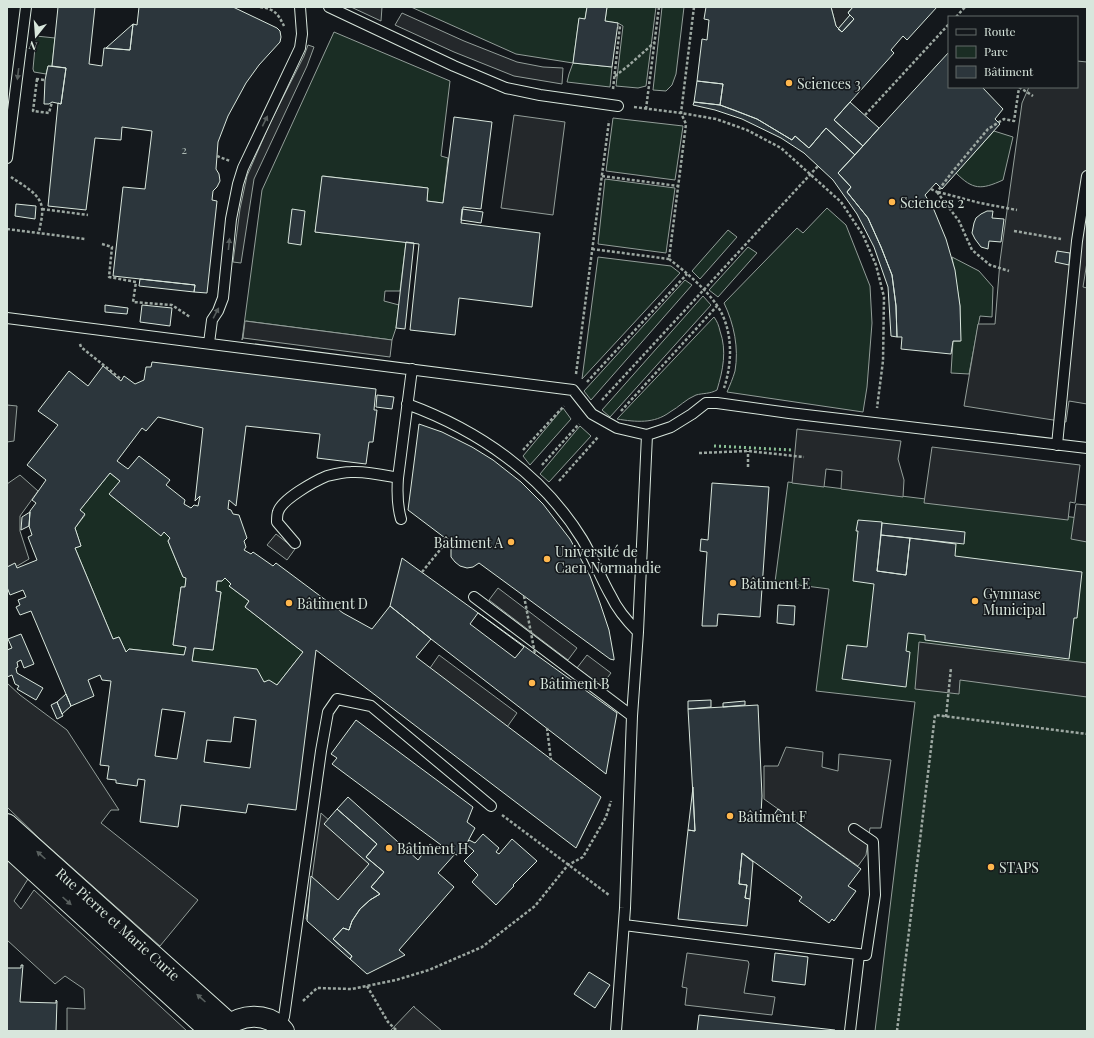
<svg xmlns="http://www.w3.org/2000/svg" width="1094" height="1038" viewBox="0 0 1094 1038" font-family="'Playfair Display',serif">
  <style>
    .green { fill: #1a2d24; stroke: #939e99 }
    .parking { fill: #24282b; stroke: #939e99 }
    .building { fill: #2c363c; stroke: #d8e6dc; fill-rule: evenodd }
    .lines { fill: none; stroke-linecap: round; stroke-linejoin: round }
    .lane-casing { stroke: #d8e6dc; stroke-width: 12 }
    .street-casing { stroke: #d8e6dc; stroke-width: 22 }
    .path { stroke: #9da8a2; stroke-width: 2.5; stroke-dasharray: 3 2; stroke-linecap: butt }
    .lane { stroke: #14181c; stroke-width: 10 }
    .street { stroke: #14181c; stroke-width: 20 }
    .path-bridge { stroke: #9da8a2; stroke-width: 2.5; stroke-dasharray: 3 2; stroke-linecap: butt }
    .hedge { stroke: #8ac095; stroke-width: 3; stroke-dasharray: 2 3; stroke-linecap: butt }
    .oneway { fill: #59605f }
    .poi-dot { fill: #ffb74d; stroke: #14181c; stroke-width: 1.5 }
    .labels { text-anchor: middle; dominant-baseline: central; stroke-width: 3; stroke-linejoin: round; paint-order: stroke }
    .number-label { font-size: 12px; fill: #adbab4 }
    .poi-label { font-size: 14px; fill: #d8e6dc; stroke: #14181c; text-anchor: start }
    .street-label { font-size: 14px; fill: #d8e6dc; stroke: #14181c }
  </style>
  <rect width="100%" height="100%" fill="#14181c"/>
  <!-- green -->
  <path class="green" d="M411,7H587L585,19H579L573,63L612,67L610,87L567,82L569,74L573,63L516,54Z
    M607,7H656L646,86L638,88L616,86L623,26L618,23L605,21Z
    M662,7H684L676,74L672,85L666,91L653,90Z
    M334,32L450,81L441,156L448,158L443,203L427,201L428,188L323,176L315,232L406,242L400,291H385L384,301L399,305L396,328L392,340L246,321L242,340L262,190Z
    M36,36L55,38L52,66H48L46,74L34,72L33,69Z
    M613,118L683,126L675,180L606,171Z
    M994,131L1013,137L1003,180C981,190 973,190 956,173Z
    M605,179L675,188L666,253L598,244Z
    M827,208L846,225L870,286L872,323L867,387L863,412L727,392C730,385 733,378 735,371C739,348 734,324 724,303L797,228L803,233Z
    M728,230L737,237L700,279L692,271Z
    M748,247L757,253L718,297L709,290Z
    M598,257L671,266L680,273L582,379Z
    M952,257L979,271L993,287L992,317L980,316L969,374L951,373L953,341H960V306Z
    M685,280L692,285L591,400L584,391Z
    M703,296L711,305L610,417L602,410Z
    M714,317C717,321 719,326 720,331C727,351 723,370 717,390C710,394 703,393 696,395C686,399 679,407 670,412C654,424 636,422 617,419Z
    M563,408L571,419L530,465L523,456Z
    M580,426L591,436L549,482L540,474Z
    M110,473L120,481L110,495L161,535L164,532L170,538L168,541L183,577L186,578L185,587H181L173,645L186,647L184,655L129,649L126,652L119,637L113,639L75,548L81,546L75,528L85,515L80,510Z
    M788,482L1087,519V1031H875L915,702L816,691L829,589L775,582Z
    M225,578L231,584L229,586L249,601L245,607L303,652L277,685L192,661L194,648L213,650L221,592L216,591L217,581H222Z"/>
  <!-- parking -->
  <path class="parking" d="M351,7H382L381,21Z
    M831,7H853L848,12L850,15L838,29L836,26Z
    M402,13L464,41L517,62L543,67L563,68L562,84L514,76L454,52L395,25Z
    M308,45L314,47L307,66L254,179L241,263L233,262L240,209L247,176L270,123L304,56Z
    M1077,61L1087,62V262L1083,287L1087,288V404L1069,401L1066,422L964,406L978,324H995L1000,261L1022,103L1029,87H1077Z
    M514,115L565,122L553,215L501,208Z
    M245,321L392,340L390,357L243,338Z
    M7,405L17,406L14,441L7,442Z
    M797,429L901,441L898,459L904,480L903,497L841,489L842,471L826,469L824,487L792,483Z
    M932,447L1080,465L1075,503L1070,502L1068,520L924,503Z
    M20,475L38,491L20,516V531L29,559L7,572V484Z
    M1076,504L1087,505V542L1071,539Z
    M276,534L295,549L287,560L267,545Z
    M498,588L577,648L568,660L489,600Z
    M919,642L1087,663V697L960,680L959,694L915,689Z
    M439,655L517,713L505,730L428,671Z
    M587,655L611,673L601,686L577,668Z
    M7,683L20,695L67,730L119,810H111L101,823L198,900L160,946L40,839L7,807Z
    M786,747L823,752L822,767L838,771L839,754L891,760L881,828H870L866,855L858,866L764,799V766H778Z
    M321,813L374,861L328,929L306,919Z
    M7,857L28,879L14,901L21,909L34,890L187,1031H67V1008L85,1009L84,989L65,976L55,984L7,940Z
    M687,953L748,961L749,964L744,993L775,997L772,1015L685,1005L687,988L682,987Z
    M414,1006V1007L442,1031H390Z"/>
  <!-- building -->
  <path class="building" d="M58,7H95L89,64L102,66L104,48L130,50L133,24L137,25L139,7H233L277,28L280,31L281,37L280,42L259,65L246,83L228,116L218,142L216,169L219,174L220,181L217,187L213,191L212,200L217,201L207,293L194,292L195,285L113,276L123,187L145,189L152,131L122,127L121,140L95,138L86,210L48,206L58,103L61,104L66,68L52,66Z
    M587,7H607L605,21L618,23L612,67L573,63L579,18L585,19Z
    M706,7H831L836,26L842,32L854,19L848,13L853,7H937L907,40L903,36L891,50L894,53L834,120L863,146L855,155L826,128L809,148L795,136L792,140L757,119L720,105L723,84L697,81L702,39L707,40L709,20L704,19Z
    M850,15L854,19L842,32L838,29Z
    M133,24L130,50L106,48Z
    M949,52V87H982L1003,109L995,119L1000,124L942,189L936,183L925,195L934,210L946,239L955,270L960,306L961,341H953L951,354L901,349L902,337H897L896,306L892,275L881,247L868,218L847,192L851,187L838,173Z
    M48,66L66,68L61,104L52,102L49,104H44L45,80Z
    M697,81L723,84L720,105L694,102Z
    M694,102L720,105L734,110L757,119L792,140L795,136L809,148L826,128L855,155L838,173L851,187L847,192L868,218L881,247L892,275L896,306L897,337L891,336L888,287L874,247L857,214L833,180L804,153L781,138L742,119L715,110L693,105Z
    M850,102L879,128L863,146L834,120Z
    M454,117L492,122L481,209L463,207L461,223L540,233L532,307L459,298L455,335L410,330L419,244L315,232L322,176L428,188L427,201L443,203Z
    M16,204L36,206L35,219L15,216Z
    M292,209L305,211L301,245L288,243Z
    M462,209L483,212L481,223L461,220Z
    M987,211H993L992,218L1004,219L1001,242L989,241L988,249L981,247L975,239L972,233L974,223L976,218L981,214Z
    M406,242L414,243L405,329L396,328Z
    M1057,251L1070,253L1069,265L1055,262Z
    M140,279L195,285L194,292L139,286Z
    M105,305L128,308L127,314L105,312Z
    M142,305L172,308L170,326L140,322Z
    M152,362L376,389L374,410H377L373,442H369L366,464L317,458L320,434L246,426L236,506L229,500L228,509L231,510L233,514L239,515L247,538L244,541L246,547L244,550L251,554L253,552L273,566L276,563L343,613L372,629L390,606L431,639L416,657L601,797L576,848L316,650L296,810L248,804L246,813L181,805L178,827L140,822L145,780L138,779L137,786L116,783V780L107,779L109,766L100,765L111,681L102,680L100,675L88,680L94,696L71,706L31,611L20,615L16,607L20,605L18,600L26,597L23,590L10,595L7,587V567L15,563L17,568L37,560L28,537L32,535L29,526L30,511L36,503L32,500L46,480L27,465L58,425L38,411L69,371L88,386L103,366L121,381L124,376L135,384L144,380L146,367H151ZM158,417L203,428L195,501L200,496L198,506L194,505L191,508L184,504L185,500L166,485L170,480L139,456L128,469L117,461L142,428L146,431ZM110,473L120,481L109,494L161,536L164,532L170,538L168,541L183,577L186,578L185,587H181L173,645L186,647L184,655L129,649L126,652L119,637L113,639L75,548L81,546L75,528L85,514L80,510ZM225,578L231,584L229,586L249,601L245,607L303,652L277,685L269,680L264,682L257,669L192,661L194,648L213,650L221,592L216,591L217,581H222ZM162,709L185,712L177,759L155,756ZM234,717L256,720L250,768L204,762L207,740L231,742Z
    M377,395L394,397L392,409L376,407Z
    M419,424L442,432L472,447L493,460L521,482L543,504L570,539L590,576L600,603L609,630L614,658V660L610,659L479,563L473,567L467,568L460,566L455,562L451,557V550L453,544L408,510Z
    M712,483L769,487L760,617L718,614L717,626H702L707,552L700,551L701,539L708,540Z
    M30,512L29,526L21,530L22,517Z
    M858,520L882,522L877,571L906,575L910,538L956,544L955,556L1082,572L1077,618H1074L1069,659L925,640V635L908,633L906,651L910,652L906,687L842,679L847,645L867,647L874,584L853,581L858,531H856Z
    M882,523L965,532L964,544L881,535Z
    M881,535L910,538L906,575L877,571Z
    M402,558L617,713L606,774L431,639L390,606Z
    M778,605L795,606L794,625L777,623Z
    M478,613L524,647L515,658L470,624Z
    M21,634L34,664L24,668L21,660L17,662L18,667L16,668L17,673L43,688L36,700L17,689L19,686L15,684L12,675L7,677V650L12,648L8,639Z
    M66,694L71,706L62,714L57,702Z
    M711,700V707L688,709V701Z
    M745,701V705L723,707V703Z
    M57,702L63,716L57,719L51,705Z
    M758,705L762,796L761,814L771,819L778,809L861,869L848,886L856,891L834,921L832,919L829,923L799,901L802,897L742,853L739,884L747,885L745,898L750,899L747,926L678,919L688,830L695,831L688,709Z
    M356,720L473,807L467,822L475,828L467,843L460,853L457,855L455,854L438,873L454,887L399,950L405,955L367,974L350,959L352,956L333,939L343,928L349,930L352,921L360,909L370,900L380,894L371,887L384,872L366,857L377,844L337,809L348,797L418,860L430,844L438,850L441,845L332,764L337,758L331,754Z
    M693,787L695,831L688,830Z
    M337,809L377,844L366,857L384,872L371,887L380,894L370,900L360,909L352,921L349,930L343,928L333,939L352,956L350,959L307,921L311,876L338,900L369,864L324,824Z
    M483,834L499,848L496,852L499,854L512,839L537,861L513,885L514,886L496,905L472,882L478,875L464,861L474,851L466,844L469,840L475,843Z
    M742,853L753,862L750,899L745,898L747,885L739,884Z
    M775,953L808,957L805,985L772,981Z
    M21,965H23L20,1002L56,1003V1000L57,1001L56,1031H7V968H21Z
    M589,972L610,985L595,1008L574,994Z
    M699,1015L835,1030V1031H697Z"/>
  <g class="lines">
    <defs>
      <path id="lane" d="M329,7L454,66L506,88L540,95L618,106
        M7,158L26,7
        M7,318L573,390L592,414L617,428L647,435L671,427L692,414L706,403H717L789,413L1087,448
        M209,343L212,320L218,311L223,298L231,219L238,184L243,168L300,48L302,34L300,7
        M407,404C478,430 542,474 582,539C593,557 600,577 611,596C617,609 628,622 638,632
        M1057,445L1077,241L1087,176
        M398,478C397,492 397,505 401,519
        M295,543L277,522C277,519 277,515 278,512C282,499 315,481 327,476C335,474 343,472 351,472C367,471 383,475 398,478L412,369
        M474,597L632,716
        M624,925L866,955L875,895L873,842L854,829
        M274,1022L284,1017L321,751L328,712L337,699L371,706L491,806
        M616,1031L625,908L632,716L638,632L647,435
        M850,1031L859,955"/>
      <path id="street" d="M7,824L230,1024
        M7,846L210,1031
        M222,1031C239,1013 268,1011 284,1031"/>
    </defs>
    <!-- lane casing -->
    <use href="#lane" class="lane-casing"/>
    <!-- street casing -->
    <use href="#street" class="street-casing"/>
    <!-- path -->
    <path class="path" d="M260,7C275,9 278,14 284,26
      M694,7L681,113L686,124L669,259C686,272 711,293 721,312C733,335 732,364 724,388
      M401,8V7
      M956,17L965,7
      M615,76L628,66L655,42
      M36,79L45,80
      M37,79L33,111L49,113L52,102
      M1019,87L1033,96
      M613,89L620,26H617
      M634,107L681,113L716,119L747,130L781,148L841,202L863,235L876,265L884,297L883,361L877,408
      M646,109L659,7
      M865,115L949,24
      M217,156L230,161
      M602,176L678,186
      M11,177C22,185 40,193 42,208C43,216 40,225 39,233
      M931,189L937,192L953,171L988,129L1004,119L1014,121L1019,88
      M937,192L959,221L972,250L990,265L1009,271
      M938,192L980,203L1017,210
      M42,209L88,215
      M7,229L85,239
      M1014,231L1061,239
      M102,244L112,247L109,277L136,282L133,302L172,305L190,317
      M592,249L669,259
      M80,344L81,347L122,380
      M576,374L609,121
      M587,382L687,274
      M602,400L818,166
      M621,411L717,306
      M523,450L564,406
      M699,453L748,451L804,457
      M542,465L579,424
      M748,467V451
      M559,481L598,437
      M422,572L448,540
      M946,717L951,668
      M547,728L551,760
      M502,815L609,895
      M367,986L388,1022L397,1031
      M303,1001L317,988L352,989L396,980L429,970L482,947L535,906L568,865L583,857L606,817L611,801
      M897,1031L935,715L1087,734"/>
    <!-- lane -->
    <use href="#lane" class="lane"/>
    <!-- street -->
    <use href="#street" class="street"/>
    <!-- path-bridge -->
    <path class="path-bridge" d="M524,596L535,654"/>
    <!-- hedge -->
    <path class="hedge" d="M714,446L793,450"/>
  </g>
  <!-- one-way arrows -->
  <defs><path id="oneway-solid" d="M-6-.8H1V-3.2L6.5 0L1 3.2V.8H-6Z"/></defs>
  <g class="oneway">
    <use href="#oneway-solid" transform="translate(18 74) rotate(97)"/>
    <use href="#oneway-solid" transform="translate(265 121) rotate(-64)"/>
    <use href="#oneway-solid" transform="translate(229 244) rotate(-84)"/>
    <use href="#oneway-solid" transform="translate(216 313) rotate(-62)"/>
    <use href="#oneway-solid" transform="translate(41 855) rotate(-138)"/>
    <use href="#oneway-solid" transform="translate(67 901) rotate(42)"/>
    <use href="#oneway-solid" transform="translate(201 998) rotate(-138)"/>
  </g>
  <!-- markers -->
  <g class="poi-dot">
    <circle cx="789" cy="83" r="4"/>
    <circle cx="892" cy="202" r="4"/>
    <circle cx="511" cy="542" r="4"/>
    <circle cx="547" cy="559" r="4"/>
    <circle cx="733" cy="583" r="4"/>
    <circle cx="975" cy="601" r="4"/>
    <circle cx="289" cy="603" r="4"/>
    <circle cx="532" cy="683" r="4"/>
    <circle cx="730" cy="816" r="4"/>
    <circle cx="389" cy="848" r="4"/>
    <circle cx="991" cy="867" r="4"/>
  </g>
  <g class="labels">
    <!-- number labels -->
    <g class="number-label">
      <text x="184" y="149">2</text>
    </g>
    <!-- poi labels -->
    <g class="poi-label">
      <text x="797" y="83">Sciences 3</text>
      <text x="900" y="202">Sciences 2</text>
      <text x="503" y="542" text-anchor="end">Bâtiment A</text>
      <text x="555" y="551">Université de<tspan x="555" dy="16">Caen Normandie</tspan></text>
      <text x="741" y="583">Bâtiment E</text>
      <text x="983" y="593">Gymnase<tspan x="983" dy="16">Municipal</tspan></text>
      <text x="297" y="603">Bâtiment D</text>
      <text x="540" y="683">Bâtiment B</text>
      <text x="738" y="816">Bâtiment F</text>
      <text x="397" y="848">Bâtiment H</text>
      <text x="999" y="867">STAPS</text>
    </g>
    <!-- street labels -->
    <g class="street-label">
      <text transform="translate(118 924) rotate(42)">Rue Pierre et Marie Curie</text>
    </g>
  </g>
  <!-- border -->
  <rect width="1094" height="1038" fill="none" stroke="#d8e6dc" stroke-width="16"/>
  <!-- legend -->
  <rect x="948" y="16" width="130" height="72" fill="#14181c" stroke="#626a69"/>
  <rect x="956" y="29" width="20" height="6" fill="#14181c" stroke="#626a69"/>
  <text x="984" y="36" font-size="12" fill="#d8e6dc">Route</text>
  <rect x="956" y="46" width="20" height="12" fill="#1a2d24" stroke="#626a69"/>
  <text x="984" y="56" font-size="12" fill="#d8e6dc">Parc</text>
  <rect x="956" y="66" width="20" height="12" fill="#2c363c" stroke="#626a69"/>
  <text x="984" y="76" font-size="12" fill="#d8e6dc">Bâtiment</text>
  <!-- north arrow -->
  <g transform="translate(36 36) rotate(197)" stroke="#14181c" stroke-width="3" paint-order="stroke">
  <path d="M0-3L7 15L0 10L-7 15Z" fill="#d8e6dc"/>
  <text y="-6" font-size="11" font-weight="bold" text-anchor="middle" fill="#d8e6dc">N</text>
  </g>
</svg>
